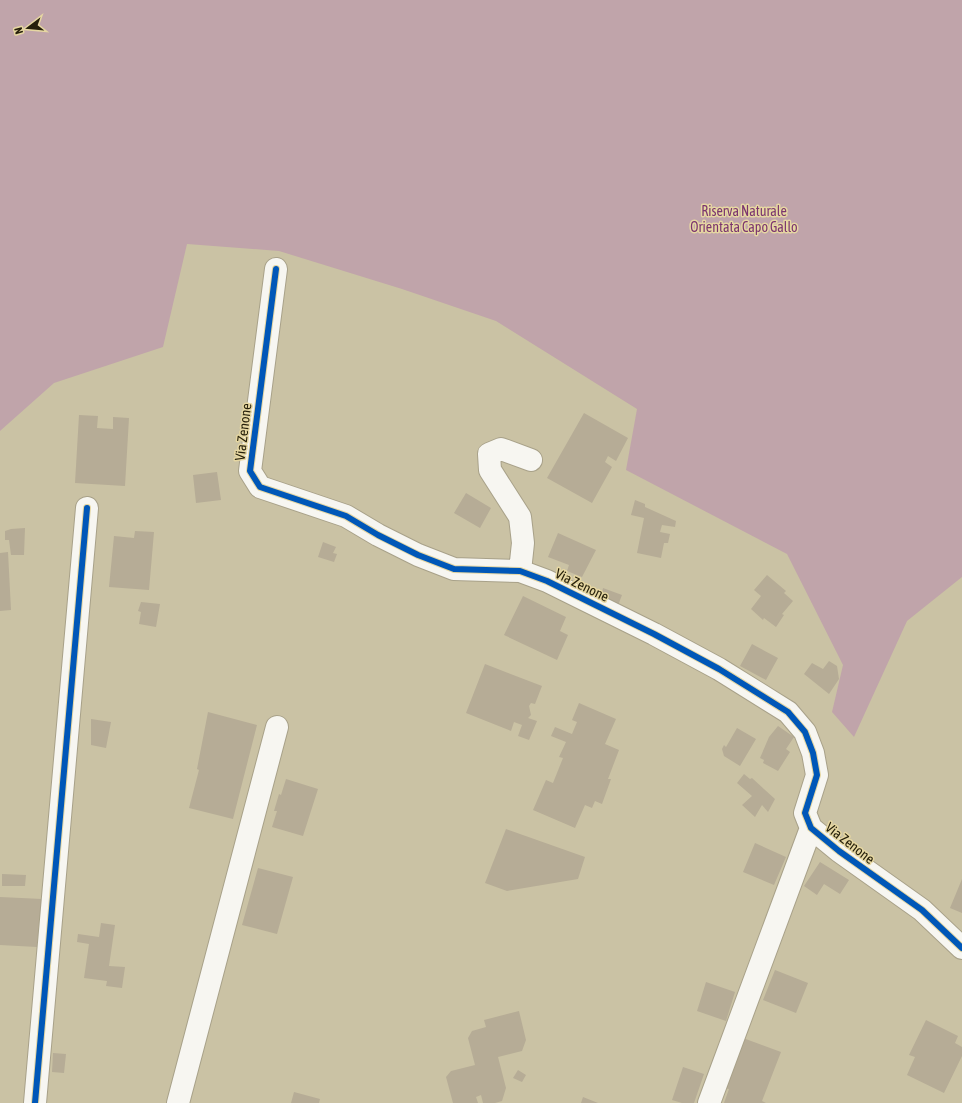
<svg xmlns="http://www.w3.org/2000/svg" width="962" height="1103" viewBox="0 0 962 1103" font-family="'Asap Condensed',sans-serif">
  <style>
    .green { fill: #c0a4aa }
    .building { fill: #b6ac96 }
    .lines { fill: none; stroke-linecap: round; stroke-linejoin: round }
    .minor-casing { stroke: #a8a189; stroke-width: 24 }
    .minor { stroke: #f7f6f1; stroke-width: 22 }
    .cycleway-casing { stroke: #e6d7a2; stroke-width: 8 }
    .cycleway { stroke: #0057b8; stroke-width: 6 }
    .labels { text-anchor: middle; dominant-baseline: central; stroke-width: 3; stroke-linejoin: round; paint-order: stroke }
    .park-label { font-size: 14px; fill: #7b356f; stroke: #e6d7a2 }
    .street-label { font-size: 14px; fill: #26200b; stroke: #e6d7a2 }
  </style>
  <rect width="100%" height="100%" fill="#cac2a4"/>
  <!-- green -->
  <path class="green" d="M0,0H962V577L907,621L854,737L832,712L843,665L787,554L626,470L637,409L496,321L402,289L279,251L187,244L163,347L54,383L0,431Z"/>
  <!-- building -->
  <path class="building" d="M584,413L628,438L616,461L608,456L605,462L612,467L592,503L547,478Z
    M79,415L98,416L97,428L113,429V417L129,418L125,486L75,483Z
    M217,472L221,500L196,503L193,475Z
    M466,493L491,508L480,528L454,513Z
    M635,500L645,504V507L676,521L675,527L662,525L660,532L670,534L668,543H664L661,558L637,553L644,518L631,515Z
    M25,528L24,555H11L9,540H5V531L11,529Z
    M135,531L154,532L149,590L109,587L114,536L134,538Z
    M558,533L596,550L582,577L567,571L569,565L548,557Z
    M323,542L336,547L333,553L337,554L334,562L318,557Z
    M8,552L11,610L0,611V553Z
    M767,575L786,591L784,593L793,601L782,614L784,615L776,627L764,618L763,620L751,609L761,596L754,590Z
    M603,588L622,595L617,608L600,601Z
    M523,596L566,617L560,631L568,635L557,660L504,635Z
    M141,602L160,604L156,627L139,624L141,612L138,611Z
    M752,644L778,658L766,680L740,666Z
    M829,661L837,666L839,679L829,694L804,674L812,663L823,669Z
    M485,664L542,686L535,704L531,703L529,706L531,715L528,718L537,721L529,740L518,736L522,725L514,722L511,731L466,713Z
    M579,703L616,719L605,744L619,750L608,779H611L602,804L595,801L592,808L585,805L575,828L533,810L546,780L553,783L563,758L559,757L566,742L551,736L555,727L572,734L577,722L572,720Z
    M208,712L257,725L233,819L189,808L199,770L197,769Z
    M91,719L111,722L106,748L91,745Z
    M778,726L794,737L786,749L790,752L778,771L763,763L764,760L760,758L769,737Z
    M737,728L756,739L740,766L724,756L722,749L724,745L726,747Z
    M744,774L750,779L752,778L775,799L768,812L762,805L755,817L742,805L752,796L737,783Z
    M286,779L318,789L303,836L272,827L277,811H274L279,794L281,795Z
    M506,829L585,857L578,879L507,891L485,883Z
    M755,843L786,857L774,885L743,872Z
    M820,862L849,880L840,894L824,884L817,895L804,886Z
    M258,868L293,877L277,934L242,925Z
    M2,874L26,875L25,886H2Z
    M962,879V913L950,908Z
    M0,897L42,899L41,923H39L37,947L0,945Z
    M101,923L115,925L109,966L125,967L122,988L106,986L107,981L84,978L89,944L77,942L78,934L99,937Z
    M775,970L808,983L796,1013L763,1000Z
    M706,982L735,992L726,1021L697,1011Z
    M519,1011L526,1040L522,1051L498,1057L506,1088L502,1101L495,1103H483L481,1095L476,1097L478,1103H453L446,1077L451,1071L475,1065L468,1038L472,1031L486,1027L484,1020Z
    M926,1020L958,1036L955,1043L962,1047V1056L944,1093L907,1075L915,1057L909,1055Z
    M743,1038L781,1052L762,1101L766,1103H724L729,1089L724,1088Z
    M53,1053L66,1054L64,1073L52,1072Z
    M683,1067L704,1074L694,1103H682L672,1100Z
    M518,1070L526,1075L522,1082L513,1078Z
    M294,1092L320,1099L319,1103H291Z
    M583,1097L598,1103H581Z"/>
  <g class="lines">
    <defs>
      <path id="minor" d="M276,269L250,471L260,487L346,516L378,535L418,555L454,569L520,571L547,581L654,634L719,669L788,712L805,732L813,753L817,775L805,813L811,828L839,851L922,910L962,948
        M520,571L523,543L520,517L490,470L489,454L501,449L531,460
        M35,1103L87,508
        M178,1103L277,727
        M709,1103L811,828"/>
    </defs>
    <!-- minor casing -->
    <use href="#minor" class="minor-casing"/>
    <!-- minor -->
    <use href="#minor" class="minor"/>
    <defs>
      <path id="cycleway" d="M276,269L250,471L260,487L346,516L378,535L418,555L454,569L520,571L547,581L654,634L719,669L788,712L805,732L813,753L817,775L805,813L811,828L839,851L922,910L962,948
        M35,1103L87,508"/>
    </defs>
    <!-- cycleway casing -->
    <use href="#cycleway" class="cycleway-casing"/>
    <!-- cycleway -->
    <use href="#cycleway" class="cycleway"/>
  </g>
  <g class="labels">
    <!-- park labels -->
    <g class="park-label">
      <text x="744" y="211">Riserva Naturale<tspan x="744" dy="16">Orientata Capo Gallo</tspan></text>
    </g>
    <!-- street labels -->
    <g class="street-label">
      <text transform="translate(243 432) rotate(-83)">Via Zenone</text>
      <text transform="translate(582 585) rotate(26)">Via Zenone</text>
      <text transform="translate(850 843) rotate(38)">Via Zenone</text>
    </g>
  </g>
  <!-- north arrow -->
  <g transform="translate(28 28) rotate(254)" stroke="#e6d7a2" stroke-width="3" paint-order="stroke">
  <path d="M0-3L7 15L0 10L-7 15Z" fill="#26200b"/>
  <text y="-6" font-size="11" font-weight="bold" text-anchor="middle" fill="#26200b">N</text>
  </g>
</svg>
